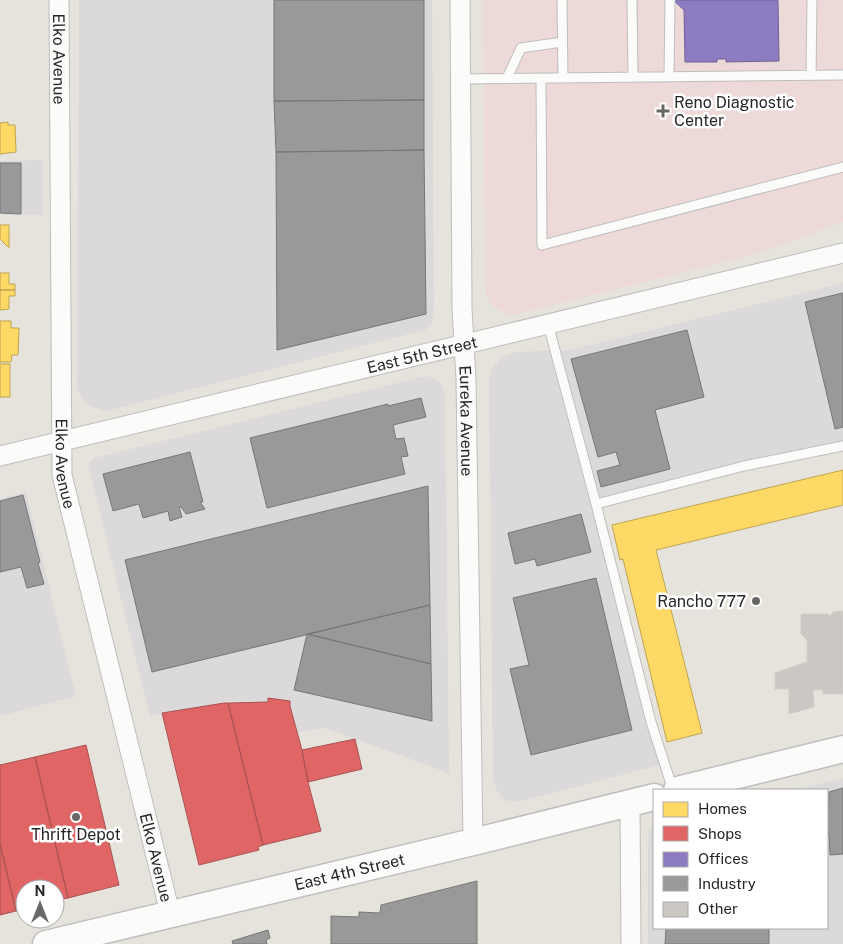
<svg xmlns="http://www.w3.org/2000/svg" width="843" height="944" viewBox="0 0 843 944" font-family="'Public Sans',sans-serif">
  <style>
    .industrial { fill: #dcd9db }
    .medical { fill: #eddad8 }
    .homes { fill: #ffd966; stroke: #bea453 }
    .shops { fill: #e06666; stroke: #a85353 }
    .offices { fill: #8e7cc3; stroke: #6f6294 }
    .industry { fill: #999; stroke: #777 }
    .building { fill: #cbc8c3; stroke: #d1cec8 }
    .lines { fill: none; stroke-linecap: round; stroke-linejoin: round }
    .service-casing { stroke: #bfbebe; stroke-width: 11 }
    .minor-casing { stroke: #bfbebe; stroke-width: 21 }
    .secondary-casing { stroke: #bfbebe; stroke-width: 29 }
    .service { stroke: #fbfbfa; stroke-width: 9 }
    .minor { stroke: #fbfbfa; stroke-width: 19 }
    .secondary { stroke: #fbfbfa; stroke-width: 26 }
    .poi-dot { fill: #6a6866; stroke: #fff; stroke-width: 2 }
    .labels { text-anchor: middle; dominant-baseline: central; stroke-width: 5; stroke-linejoin: round; paint-order: stroke }
    .street-label { font-size: 16px; fill: #272727; stroke: #fff }
    .poi-label { font-size: 16px; fill: #272727; stroke: #fff; text-anchor: start }
  </style>
  <rect width="100%" height="100%" fill="#e6e2dc"/>
  <!-- industrial -->
  <path class="industrial" d="M79,0H432L434,307L432,323L425,330L106,411L93,407L82,399L77,387Z
    M42,160L43,215L0,214V161Z
    M843,283V446L596,504L664,764L517,802L505,800L497,791L493,779L489,381L492,369L502,357L516,352L570,350Z
    M426,376L437,379L442,385L445,393L449,773L325,728L298,732L288,708L254,701H228L150,716L88,465L94,458Z
    M26,492L76,696L0,716V499Z
    M843,779V944H648V848L649,830L654,823V928H827V790H792Z"/>
  <!-- medical -->
  <path class="medical" d="M483,0H843V222L762,252L514,315L502,312L493,306L487,297L485,284Z"/>
  <!-- homes -->
  <path class="homes" d="M8,122V125H15L16,152L0,154V123Z
    M0,225H9V248L0,239Z
    M0,273H9V284H15V290H0Z
    M0,290H15V296H9V309L0,310Z
    M0,321H11V328H19L18,355H12L11,362H0Z
    M0,364H10V397H0Z
    M843,470V505L656,550L702,733L667,742L623,559L620,560L612,525Z"/>
  <!-- shops -->
  <path class="shops" d="M268,698L290,701V706L302,750L308,782L321,831L263,845L228,703L268,702Z
    M224,703H228L263,845L258,847L259,850L199,865L162,713Z
    M355,739L362,769L308,782L302,750Z
    M86,745L119,885L68,898L35,757Z
    M35,757L68,898L55,901V889H25V909L16,911L0,844V765Z
    M0,844L16,911L0,915Z"/>
  <!-- offices -->
  <path class="offices" d="M673,0H778L779,61L726,62V59H717V62H685L684,10Z"/>
  <!-- industry -->
  <path class="industry" d="M274,0H424V100L274,101Z
    M424,100V150L276,152L274,101Z
    M424,150L426,314L277,350L276,152Z
    M0,163H21V214L0,213Z
    M843,293V427L835,429L805,302Z
    M687,330L704,397L655,410L670,469L601,487L597,471L620,465L616,452L598,457L571,359Z
    M421,398L426,417L393,425L396,439L404,438L408,456L401,457L405,474L267,508L250,438L388,404V406Z
    M190,452L203,502H200L205,509L186,514L181,507H179L182,517L170,521L168,511L143,518L139,504L113,511L103,474Z
    M428,486L430,605L152,672L125,560Z
    M23,495L40,562L38,563L44,584L27,588L21,567L0,572V501Z
    M581,514L591,552L537,566L535,559L515,564L508,533Z
    M596,578L632,730L531,755L510,669L529,665L513,598Z
    M430,605L431,664L307,634Z
    M307,634L431,664L432,721L294,690Z
    M843,788V854L830,855L829,834H827V803H829V792Z
    M477,881V944H331V916L359,917V912L380,913L381,905Z
    M666,928H769V944H665Z
    M268,930L270,938L266,940L267,944H233L232,941Z"/>
  <!-- building -->
  <path class="building" d="M843,611V694H823V690H813L814,707L789,714V689H775V673L807,662V640L801,634V614H828L830,616L833,612Z"/>
  <g class="lines">
    <defs>
      <path id="service" d="M562,0L563,78
        M632,0L633,77
        M811,75L812,0
        M669,77L670,0
        M507,78L521,48L562,42
        M541,78L542,245L843,167
        M460,79L843,75
        M548,324L596,504
        M673,790L651,722L596,504L744,466L843,446"/>
      <g id="minor">
        <path id="s1" d="M59,0L62,475L170,913"/>
        <path id="s2" d="M460,0L462,308L466,379L473,842"/>
        <path id="s3" d="M0,456L843,253"/>
        <path d="M630,804L631,944"/>
      </g>
      <g id="secondary">
        <path d="M677,790L843,749"/>
        <path id="s4" d="M46,944L473,842L654,797"/>
      </g>
    </defs>
    <!-- service casing -->
    <use href="#service" class="service-casing"/>
    <!-- minor casing -->
    <use href="#minor" class="minor-casing"/>
    <!-- secondary casing -->
    <use href="#secondary" class="secondary-casing"/>
    <!-- service -->
    <use href="#service" class="service"/>
    <!-- minor -->
    <use href="#minor" class="minor"/>
    <!-- secondary -->
    <use href="#secondary" class="secondary"/>
  </g>
  <!-- markers -->
  <g class="poi-dot">
    <path d="M660.5 103.5h5v5h5v5h-5v5h-5v-5h-5v-5h5z"/>
    <circle cx="756" cy="601" r="5"/>
    <circle cx="76" cy="817" r="5"/>
  </g>
  <g class="labels">
    <!-- street labels -->
    <g class="street-label">
      <text stroke="none"><textPath href="#s1" startOffset="59">Elko Avenue</textPath></text>
      <text stroke="none"><textPath href="#s3" startOffset="434">East 5th Street</textPath></text>
      <text stroke="none"><textPath href="#s2" startOffset="421">Eureka Avenue</textPath></text>
      <text stroke="none"><textPath href="#s1" startOffset="464">Elko Avenue</textPath></text>
      <text stroke="none"><textPath href="#s1" startOffset="869">Elko Avenue</textPath></text>
      <text stroke="none"><textPath href="#s4" startOffset="312">East 4th Street</textPath></text>
    </g>
    <!-- poi labels -->
    <g class="poi-label">
      <text x="674" y="102">Reno Diagnostic<tspan x="674" dy="18">Center</tspan></text>
      <text x="746" y="601" text-anchor="end">Rancho 777</text>
      <text x="76" y="834" text-anchor="middle">Thrift Depot</text>
    </g>
  </g>
  <!-- legend -->
  <rect x="653" y="789" width="175" height="140" fill="#ffffff" stroke="#a9a9a9"/>
  <rect x="663" y="802" width="25" height="15" fill="#ffd966" stroke="#a9a9a9"/>
  <text x="698" y="814" font-size="15" fill="#272727">Homes</text>
  <rect x="663" y="826" width="25" height="15" fill="#e06666" stroke="#a9a9a9"/>
  <text x="698" y="839" font-size="15" fill="#272727">Shops</text>
  <rect x="663" y="852" width="25" height="15" fill="#8e7cc3" stroke="#a9a9a9"/>
  <text x="698" y="864" font-size="15" fill="#272727">Offices</text>
  <rect x="663" y="876" width="25" height="15" fill="#999999" stroke="#a9a9a9"/>
  <text x="698" y="889" font-size="15" fill="#272727">Industry</text>
  <rect x="663" y="902" width="25" height="15" fill="#cbc8c3" stroke="#a9a9a9"/>
  <text x="698" y="914" font-size="15" fill="#272727">Other</text>
  <!-- north arrow -->
  <g transform="translate(40 904)"><circle r="24" fill="#ffffff" stroke="#a9a9a9"/>
  <path d="M0-4L9 19L0 12L-9 19Z" fill="#6a6866"/>
  <text y="-8" font-size="14" font-weight="bold" text-anchor="middle" fill="#272727">N</text>
  </g>
</svg>
